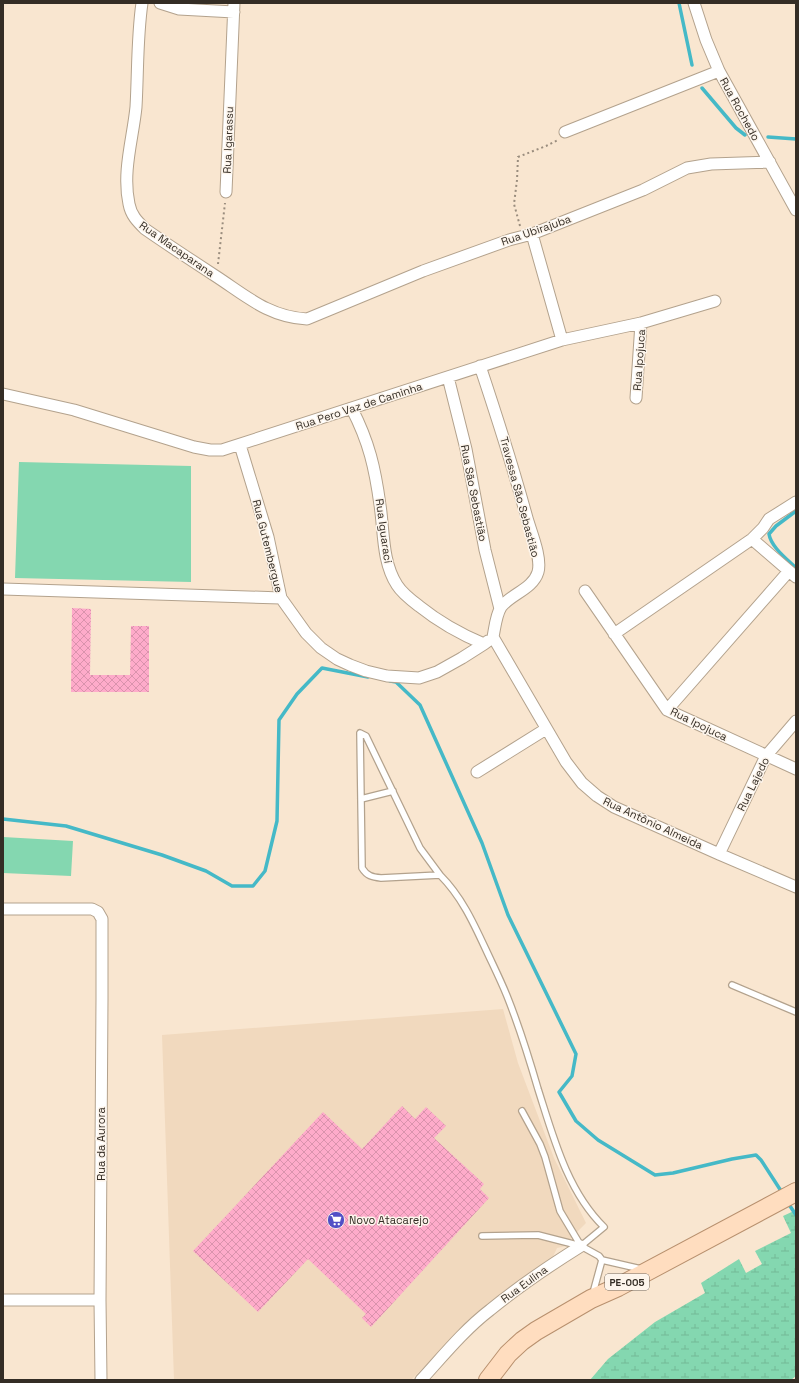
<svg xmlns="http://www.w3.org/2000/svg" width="799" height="1383" viewBox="0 0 799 1383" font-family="'Space Grotesk',sans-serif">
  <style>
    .built { fill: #f1d9be }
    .wetland { fill: url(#wetland-marsh) }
    .pitch { fill: #84d7b0 }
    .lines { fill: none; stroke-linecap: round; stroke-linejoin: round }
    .stream { stroke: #45b9c7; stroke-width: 3.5 }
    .building { fill: url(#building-cross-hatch) }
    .lane-casing { stroke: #b3a28d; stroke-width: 8 }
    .street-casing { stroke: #b3a28d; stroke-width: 13 }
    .primary-casing { stroke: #b8906e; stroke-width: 20 }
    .path { stroke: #9a8d7e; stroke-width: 2; stroke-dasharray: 2 3; stroke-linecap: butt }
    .lane { stroke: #fff; stroke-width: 5.5 }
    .street { stroke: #fff; stroke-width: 11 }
    .primary { stroke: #ffddbf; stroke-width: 18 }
    .labels { text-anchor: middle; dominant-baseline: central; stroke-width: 3; stroke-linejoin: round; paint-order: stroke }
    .shield { fill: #fdf5ec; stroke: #706961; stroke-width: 1 }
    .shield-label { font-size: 10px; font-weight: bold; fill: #342d25 }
    .street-label { font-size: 11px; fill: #342d25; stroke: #fdf5ec }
    .poi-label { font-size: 11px; fill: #342d25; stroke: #fdf5ec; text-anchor: start }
  </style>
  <defs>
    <pattern id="wetland-marsh" width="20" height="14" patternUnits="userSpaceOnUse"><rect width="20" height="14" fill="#84d7b0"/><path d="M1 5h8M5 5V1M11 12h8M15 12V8" fill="none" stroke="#73b997"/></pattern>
    <pattern id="building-cross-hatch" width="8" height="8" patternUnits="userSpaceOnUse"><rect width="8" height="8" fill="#feabca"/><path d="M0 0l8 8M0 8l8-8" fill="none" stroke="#da93ad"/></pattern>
  </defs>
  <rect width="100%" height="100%" fill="#f9e6d0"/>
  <!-- built -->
  <path class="built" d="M503,1009L518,1063L554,1158L586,1223L574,1235L566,1246L557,1248L551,1261L441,1350L411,1380H174L162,1035Z"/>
  <!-- wetland -->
  <path class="wetland" d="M796,1210V1376L791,1380H590L608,1359L655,1322L705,1293L701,1283L739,1259L746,1273L762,1264L755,1251L791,1233L783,1216Z"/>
  <!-- pitch -->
  <path class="pitch" d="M19,462L191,466V582L15,578Z
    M3,837L73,841L71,876L3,873Z"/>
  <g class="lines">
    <!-- stream -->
    <path class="stream" d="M679,3L692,65
      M702,88L736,128L745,135
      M768,137L796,139
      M796,511L776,526L769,534C771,547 787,559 796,568
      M390,681L396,682L420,705L482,843L508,915L576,1054L572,1076L559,1092L576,1121L598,1140L655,1175L673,1173L732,1159L756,1155L761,1160L783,1194
      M3,819L66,826L162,855L206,871L232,886H253L265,871L277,821L279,720L297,694L322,668L368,677
      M788,1203L796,1215"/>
  </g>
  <!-- building -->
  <path class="building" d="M72,608L91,609L90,675H130L131,626H149V692H71Z
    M402,1106L415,1119L426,1107L446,1126L434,1138L484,1184L480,1189L489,1198L371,1327L362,1318L366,1314L308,1259L258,1312L193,1251L323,1112L362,1149Z"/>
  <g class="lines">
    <defs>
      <path id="lane" d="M361,799L393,791
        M440,875L420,848L366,736L360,733L362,868C367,876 372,877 381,878L440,875C462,897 474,924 487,952C494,967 501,981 507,996C519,1026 529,1058 538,1089C553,1136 567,1191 604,1227L581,1246L599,1256L602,1260L641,1269
        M732,985L796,1012
        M482,1236L538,1235L581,1246L560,1211L545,1157L540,1144L522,1111
        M593,1293L602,1260"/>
      <path id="street" d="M142,3C137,37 138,72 136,107C133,138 122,172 129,204C131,215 137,221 145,229C168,245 191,260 214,275C245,295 268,317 307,319L423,271L509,240L532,234L643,190L687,168L711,164L770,162
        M160,3L179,9L234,12
        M694,3L706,40L719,71L796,210
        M565,132L719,71
        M226,192L234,3
        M532,234L562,340
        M480,366C497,417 513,467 527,518C531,532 542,558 538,572C533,589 511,594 501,607C496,615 495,627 493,637
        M448,377L466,449L485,550L500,609
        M3,394L74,410L194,447L210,450H222L562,340L641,323L715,301
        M636,398L641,323
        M352,409C369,442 375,468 380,505C384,531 382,562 397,585C402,593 411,600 419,606C439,622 460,634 484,644L488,641
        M240,445L268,537L281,598L306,633L321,648L337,659L350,665L366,671L387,676L419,678L437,672L462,658L484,644
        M752,539L796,577
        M3,589L281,598
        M585,591L667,710L796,769
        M614,634L752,539L763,528L769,519L796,502
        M493,637L566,762L582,783L597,796L614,807L719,854L796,887
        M667,710L789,571
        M477,772L546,729
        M719,854L766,756L796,721
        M3,909H92L98,912L102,919V999L100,1300L101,1380
        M3,1300H100
        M421,1380C443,1356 464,1330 490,1310C518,1287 549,1266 581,1246"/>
      <path id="primary" d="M488,1380L508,1354L522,1341L536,1331L591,1299L618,1287L796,1192"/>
    </defs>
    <!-- lane casing -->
    <use href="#lane" class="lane-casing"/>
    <!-- street casing -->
    <use href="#street" class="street-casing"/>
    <!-- primary casing -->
    <use href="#primary" class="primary-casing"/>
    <!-- path -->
    <path class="path" d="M520,226L514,204L517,180L518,157L546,146L558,140
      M218,264L225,203"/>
    <!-- lane -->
    <use href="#lane" class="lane"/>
    <!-- street -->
    <use href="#street" class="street"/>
    <!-- primary -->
    <use href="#primary" class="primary"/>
  </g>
  <!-- icons -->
  <defs>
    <symbol id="supermarket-disc" viewBox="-11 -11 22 22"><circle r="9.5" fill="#514fc6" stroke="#fdf5ec"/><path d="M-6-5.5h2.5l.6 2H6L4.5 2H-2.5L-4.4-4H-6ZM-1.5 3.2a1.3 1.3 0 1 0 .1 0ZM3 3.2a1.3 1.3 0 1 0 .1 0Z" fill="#fff"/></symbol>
  </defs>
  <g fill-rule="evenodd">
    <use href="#supermarket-disc" x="326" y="1210" width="20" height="20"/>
  </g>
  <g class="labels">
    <!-- shield labels -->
    <rect class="shield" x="605" y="1274" width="44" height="16" rx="3"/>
    <g class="shield-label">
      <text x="627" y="1282">PE-005</text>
    </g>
    <!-- street labels -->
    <g class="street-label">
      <text transform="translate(740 109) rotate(61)">Rua Rochedo</text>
      <text transform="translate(228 140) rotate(-88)">Rua Igarassu</text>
      <text transform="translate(536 230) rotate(-19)">Rua Ubirajuba</text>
      <text transform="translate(177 249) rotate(35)">Rua Macaparana</text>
      <text transform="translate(639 360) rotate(-86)">Rua Ipojuca</text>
      <text transform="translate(359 406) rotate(-18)">Rua Pero Vaz de Caminha</text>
      <text transform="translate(474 493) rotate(79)">Rua São Sebastião</text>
      <text transform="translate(520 497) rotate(75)">Travessa São Sebastião</text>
      <text transform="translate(384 531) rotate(82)">Rua Iguaraci</text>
      <text transform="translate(268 546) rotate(76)">Rua Gutembergue</text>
      <text transform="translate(699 724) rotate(26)">Rua Ipojuca</text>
      <text transform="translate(753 784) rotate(-64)">Rua Lajedo</text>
      <text transform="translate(653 823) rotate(25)">Rua Antônio Almeida</text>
      <text transform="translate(101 1144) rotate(-90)">Rua da Aurora</text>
      <text transform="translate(524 1284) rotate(-36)">Rua Eulina</text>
    </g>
    <!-- poi labels -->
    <g class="poi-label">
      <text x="349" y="1220">Novo Atacarejo</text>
    </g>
  </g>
  <!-- border -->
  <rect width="799" height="1383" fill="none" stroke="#342d25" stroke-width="8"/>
</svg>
